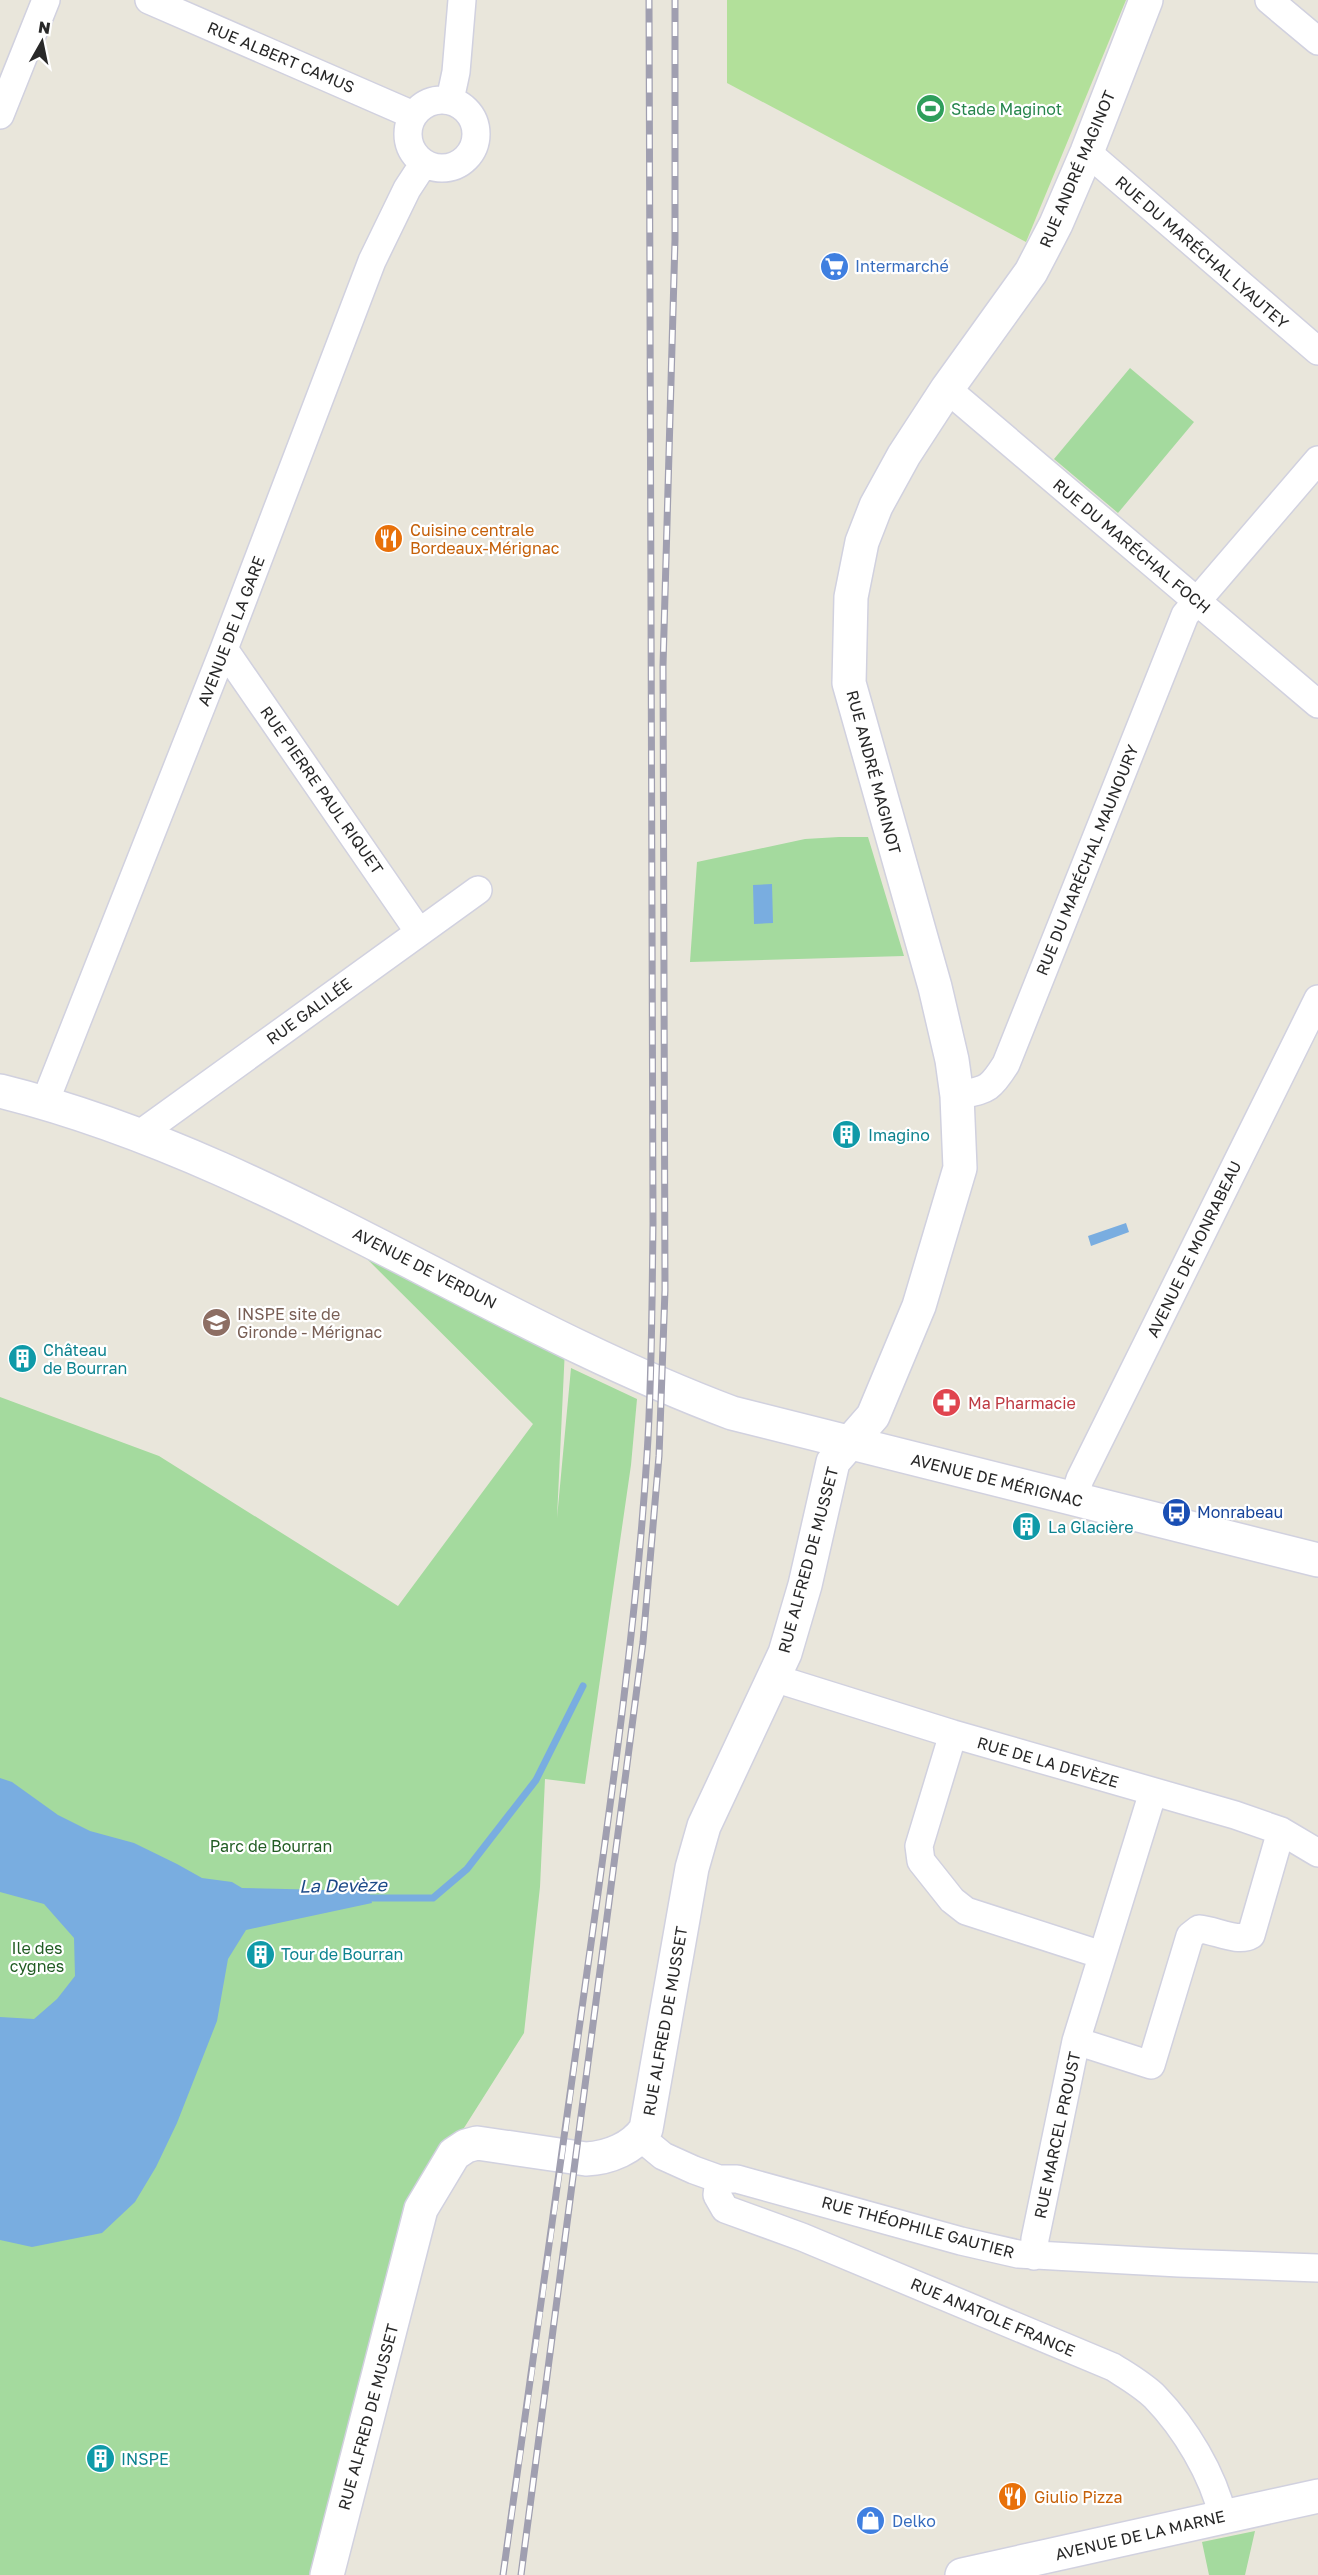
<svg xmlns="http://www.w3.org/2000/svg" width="1318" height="2575" viewBox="0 0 1318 2575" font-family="'Golos Text',sans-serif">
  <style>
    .green { fill: #a4da9e }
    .pitch { fill: #b2e09a }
    .water { fill: #79ade0 }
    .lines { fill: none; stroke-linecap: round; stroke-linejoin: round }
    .stream { stroke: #79ade0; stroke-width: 7 }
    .minor-casing { stroke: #d1d1df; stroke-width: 30 }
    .tertiary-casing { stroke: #d1d1df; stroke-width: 36 }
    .secondary-casing { stroke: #d1d1df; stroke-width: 36 }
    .minor { stroke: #fff; stroke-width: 27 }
    .tertiary { stroke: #fff; stroke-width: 33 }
    .secondary { stroke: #fff; stroke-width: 33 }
    .rail-casing { stroke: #a09fb0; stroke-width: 7 }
    .rail { stroke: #fff; stroke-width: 4.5; stroke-dasharray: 14; stroke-linecap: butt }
    .labels { text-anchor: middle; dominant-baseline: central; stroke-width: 4.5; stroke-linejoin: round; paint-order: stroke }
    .street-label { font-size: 16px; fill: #282828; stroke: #fff }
    .leisure-label { font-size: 16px; fill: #27864d; stroke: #fff; text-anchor: start }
    .shop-label { font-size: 16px; fill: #366cbe; stroke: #fff; text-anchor: start }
    .food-label { font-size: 16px; fill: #c56008; stroke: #fff; text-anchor: start }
    .culture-label { font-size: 16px; fill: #0d838f; stroke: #fff; text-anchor: start }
    .education-label { font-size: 16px; fill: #785e54; stroke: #fff; text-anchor: start }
    .health-label { font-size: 16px; fill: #be3a42; stroke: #fff; text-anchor: start }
    .transit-label { font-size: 16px; fill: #164399; stroke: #fff; text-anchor: start }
    .park-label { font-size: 16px; fill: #215c23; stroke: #fff }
    .water-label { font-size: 18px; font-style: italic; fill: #1c4a88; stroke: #fff }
  </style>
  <rect width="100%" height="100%" fill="#e9e6db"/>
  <!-- green -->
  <path class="green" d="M1130,368L1194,422L1118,513L1054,459Z
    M839,837H868L904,956L690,962L697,862L805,839Z
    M358,1250L565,1348L557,1518L571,1368L637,1399L631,1465L585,1784L545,1779L540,1887L524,2033L414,2207L319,2575H0V1397L159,1456L398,1606L533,1424Z
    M1255,2531L1245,2575H1209L1202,2542Z"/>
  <!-- pitch -->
  <path class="pitch" d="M727,0H1126L1026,242L727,83Z"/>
  <!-- water -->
  <path class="water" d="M772,884L773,923L754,924L753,885Z
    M1126,1223L1129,1232L1091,1246L1088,1236Z
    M0,1778L12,1782L58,1815L90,1831L134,1843L177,1864L202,1878L232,1882L242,1888L369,1891L372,1903L246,1930L228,1959L217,2021L177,2123L156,2167L135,2202L102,2233L32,2247L0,2240V2017L34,2019L57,1999L75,1976L74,1938L44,1904L0,1892Z"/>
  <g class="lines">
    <!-- stream -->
    <path class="stream" d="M362,1898H433L467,1869L536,1780L583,1686"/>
    <defs>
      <path id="minor" d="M149,0L413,115
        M1269,0L1318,41
        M408 134a34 34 0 1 1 68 0a34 34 0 1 1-68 0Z
        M450,100L456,72L462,0
        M0,115L46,0
        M1087,152L1318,351
        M947,389L1318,704
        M224,649L419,932
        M957,1096C987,1089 989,1091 1006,1064L1185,615L1318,460
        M45,1102L224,649L372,261L407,189L424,163
        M140,1134L478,890
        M1073,1500L1080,1479L1318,999
        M774,1678L953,1734L1235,1815L1281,1831L1318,1853
        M953,1734L919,1846L921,1861L952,1900L966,1911L1102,1955
        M1076,2041L1151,2065L1190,1936L1199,1929C1215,1930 1238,1943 1251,1935L1281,1831
        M640,2137L663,2156L694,2170L719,2179H737L961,2241L1018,2254L1179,2263L1318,2268
        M719,2179L717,2195L725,2209L802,2237L1113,2367C1127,2376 1143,2385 1155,2397C1185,2428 1213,2474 1223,2517
        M1034,2256L1035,2239L1076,2041L1153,1792"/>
      <path id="tertiary" d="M327,2575L421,2209L454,2154L466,2146L477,2143L586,2159C609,2158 633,2148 646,2129L692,1868L704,1826L785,1653L805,1585L833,1462L873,1416L919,1306L960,1168L957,1096L952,1060L935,987L849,683L851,597L862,542L876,506L904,455L947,389L1031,272L1056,224L1087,152L1146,0"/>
      <path id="secondary" d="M0,1091C262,1156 481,1319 732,1413L1318,1560
        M962,2575L1318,2496"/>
    </defs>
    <!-- minor casing -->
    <use href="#minor" class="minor-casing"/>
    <!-- tertiary casing -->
    <use href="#tertiary" class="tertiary-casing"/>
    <!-- secondary casing -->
    <use href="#secondary" class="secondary-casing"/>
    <!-- minor -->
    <use href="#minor" class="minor"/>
    <!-- tertiary -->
    <use href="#tertiary" class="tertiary"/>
    <!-- secondary -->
    <use href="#secondary" class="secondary"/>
    <defs>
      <path id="rail" d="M503,2575C532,2374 560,2173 587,1972C611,1800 636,1628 647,1455C652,1378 652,1300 653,1223L649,0
        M521,2575L643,1642L659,1456L665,1290L663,666L675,240V0"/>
    </defs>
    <!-- rail casing -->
    <use href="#rail" class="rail-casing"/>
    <!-- rail -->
    <use href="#rail" class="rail"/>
  </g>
  <!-- icons -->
  <defs>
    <symbol id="stadium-disc" viewBox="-11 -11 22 22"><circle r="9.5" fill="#2e9e5b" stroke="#fff"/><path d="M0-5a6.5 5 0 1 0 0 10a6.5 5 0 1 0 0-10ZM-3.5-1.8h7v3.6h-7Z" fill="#fff"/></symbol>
    <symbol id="supermarket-disc" viewBox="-11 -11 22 22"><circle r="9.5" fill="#3f7fe0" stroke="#fff"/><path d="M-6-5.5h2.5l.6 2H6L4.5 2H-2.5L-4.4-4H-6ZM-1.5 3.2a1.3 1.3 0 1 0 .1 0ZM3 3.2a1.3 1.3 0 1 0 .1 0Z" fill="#fff"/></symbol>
    <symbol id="restaurant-disc" viewBox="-11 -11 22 22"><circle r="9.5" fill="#e8710a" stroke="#fff"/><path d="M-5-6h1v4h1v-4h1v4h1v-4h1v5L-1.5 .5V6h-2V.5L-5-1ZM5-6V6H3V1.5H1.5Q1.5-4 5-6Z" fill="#fff"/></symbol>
    <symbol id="building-disc" viewBox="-11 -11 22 22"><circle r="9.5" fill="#0f9aa8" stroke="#fff"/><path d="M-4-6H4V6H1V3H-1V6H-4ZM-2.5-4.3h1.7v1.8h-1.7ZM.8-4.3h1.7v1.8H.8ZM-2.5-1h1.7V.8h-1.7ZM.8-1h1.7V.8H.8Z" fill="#fff"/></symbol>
    <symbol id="university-disc" viewBox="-11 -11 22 22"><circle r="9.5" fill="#8d6e63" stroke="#fff"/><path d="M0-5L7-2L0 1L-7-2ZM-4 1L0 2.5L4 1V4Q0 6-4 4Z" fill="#fff"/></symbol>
    <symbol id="pharmacy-disc" viewBox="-11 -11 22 22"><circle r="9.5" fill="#e0444e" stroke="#fff"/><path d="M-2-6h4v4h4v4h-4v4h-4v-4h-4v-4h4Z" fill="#fff"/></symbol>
    <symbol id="bus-disc" viewBox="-11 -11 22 22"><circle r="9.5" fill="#1a4fb4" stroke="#fff"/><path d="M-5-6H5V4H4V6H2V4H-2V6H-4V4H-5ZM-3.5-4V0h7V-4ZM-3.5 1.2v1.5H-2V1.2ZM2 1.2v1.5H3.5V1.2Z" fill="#fff"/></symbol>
    <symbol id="shop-disc" viewBox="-11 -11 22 22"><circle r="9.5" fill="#3f7fe0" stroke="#fff"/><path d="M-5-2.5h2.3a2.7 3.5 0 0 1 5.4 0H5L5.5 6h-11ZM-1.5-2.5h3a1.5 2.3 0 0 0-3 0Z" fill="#fff"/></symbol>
  </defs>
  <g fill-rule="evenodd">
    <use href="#stadium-disc" x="914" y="92" width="33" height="33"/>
    <use href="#supermarket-disc" x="818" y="250" width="33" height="33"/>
    <use href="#restaurant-disc" x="372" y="522" width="33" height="33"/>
    <use href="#building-disc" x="830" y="1118" width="33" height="33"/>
    <use href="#university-disc" x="200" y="1306" width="33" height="33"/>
    <use href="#building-disc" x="6" y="1342" width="33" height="33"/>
    <use href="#pharmacy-disc" x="930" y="1386" width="33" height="33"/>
    <use href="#bus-disc" x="1160" y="1496" width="33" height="33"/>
    <use href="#building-disc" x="1010" y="1510" width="33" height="33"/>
    <use href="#building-disc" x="244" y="1938" width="33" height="33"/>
    <use href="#building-disc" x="84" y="2442" width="33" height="33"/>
    <use href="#restaurant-disc" x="996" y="2480" width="33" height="33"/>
    <use href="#shop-disc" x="854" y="2504" width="33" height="33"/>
  </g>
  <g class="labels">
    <!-- street labels -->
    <g class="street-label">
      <text transform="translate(281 57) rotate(23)">RUE ALBERT CAMUS</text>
      <text transform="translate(1077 169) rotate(-67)">RUE ANDRÉ MAGINOT</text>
      <text transform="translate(1202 252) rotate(41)">RUE DU MARÉCHAL LYAUTEY</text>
      <text transform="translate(1132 546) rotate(40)">RUE DU MARÉCHAL FOCH</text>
      <text transform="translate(231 631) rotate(-69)">AVENUE DE LA GARE</text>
      <text transform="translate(874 772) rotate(75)">RUE ANDRÉ MAGINOT</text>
      <text transform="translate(322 790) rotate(55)">RUE PIERRE PAUL RIQUET</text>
      <text transform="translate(1087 860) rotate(-68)">RUE DU MARÉCHAL MAUNOURY</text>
      <text transform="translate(309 1011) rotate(-36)">RUE GALILÉE</text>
      <text transform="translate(1194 1249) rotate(-64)">AVENUE DE MONRABEAU</text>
      <text transform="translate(425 1268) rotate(27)">AVENUE DE VERDUN</text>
      <text transform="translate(997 1480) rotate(14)">AVENUE DE MÉRIGNAC</text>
      <text transform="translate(808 1560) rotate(-75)">RUE ALFRED DE MUSSET</text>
      <text transform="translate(1048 1762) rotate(16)">RUE DE LA DEVÈZE</text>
      <text transform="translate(665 2021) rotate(-80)">RUE ALFRED DE MUSSET</text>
      <text transform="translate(1057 2135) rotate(-78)">RUE MARCEL PROUST</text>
      <text transform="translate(918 2227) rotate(15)">RUE THÉOPHILE GAUTIER</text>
      <text transform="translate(993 2317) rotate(23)">RUE ANATOLE FRANCE</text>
      <text transform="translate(368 2417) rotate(-75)">RUE ALFRED DE MUSSET</text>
      <text transform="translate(1140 2535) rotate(-13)">AVENUE DE LA MARNE</text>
    </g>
    <!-- leisure labels -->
    <g class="leisure-label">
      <text x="951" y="109">Stade Maginot</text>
    </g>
    <!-- shop labels -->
    <g class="shop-label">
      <text x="855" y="266">Intermarché</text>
      <text x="892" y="2521">Delko</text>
    </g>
    <!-- food labels -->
    <g class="food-label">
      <text x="410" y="530">Cuisine centrale<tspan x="410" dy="18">Bordeaux-Mérignac</tspan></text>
      <text x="1034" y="2497">Giulio Pizza</text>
    </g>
    <!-- culture labels -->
    <g class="culture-label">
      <text x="868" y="1135">Imagino</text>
      <text x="43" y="1350">Château<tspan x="43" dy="18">de Bourran</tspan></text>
      <text x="1048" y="1527">La Glacière</text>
      <text x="281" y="1954">Tour de Bourran</text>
      <text x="121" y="2459">INSPE</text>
    </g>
    <!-- education labels -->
    <g class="education-label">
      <text x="237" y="1314">INSPE site de<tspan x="237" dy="18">Gironde - Mérignac</tspan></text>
    </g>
    <!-- health labels -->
    <g class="health-label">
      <text x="968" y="1403">Ma Pharmacie</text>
    </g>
    <!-- transit labels -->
    <g class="transit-label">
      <text x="1197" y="1512">Monrabeau</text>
    </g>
    <!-- park labels -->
    <g class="park-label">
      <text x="271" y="1846">Parc de Bourran</text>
      <text x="37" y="1948">Ile des<tspan x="37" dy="18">cygnes</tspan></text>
    </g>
    <!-- water labels -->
    <g class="water-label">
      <text transform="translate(343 1885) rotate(-1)">La Devèze</text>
    </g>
  </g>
  <!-- north arrow -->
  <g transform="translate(42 42) rotate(9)" stroke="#ffffff" stroke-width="4.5" paint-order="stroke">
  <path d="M0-4.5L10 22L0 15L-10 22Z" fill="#282828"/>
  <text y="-9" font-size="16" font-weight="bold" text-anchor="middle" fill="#282828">N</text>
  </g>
</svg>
